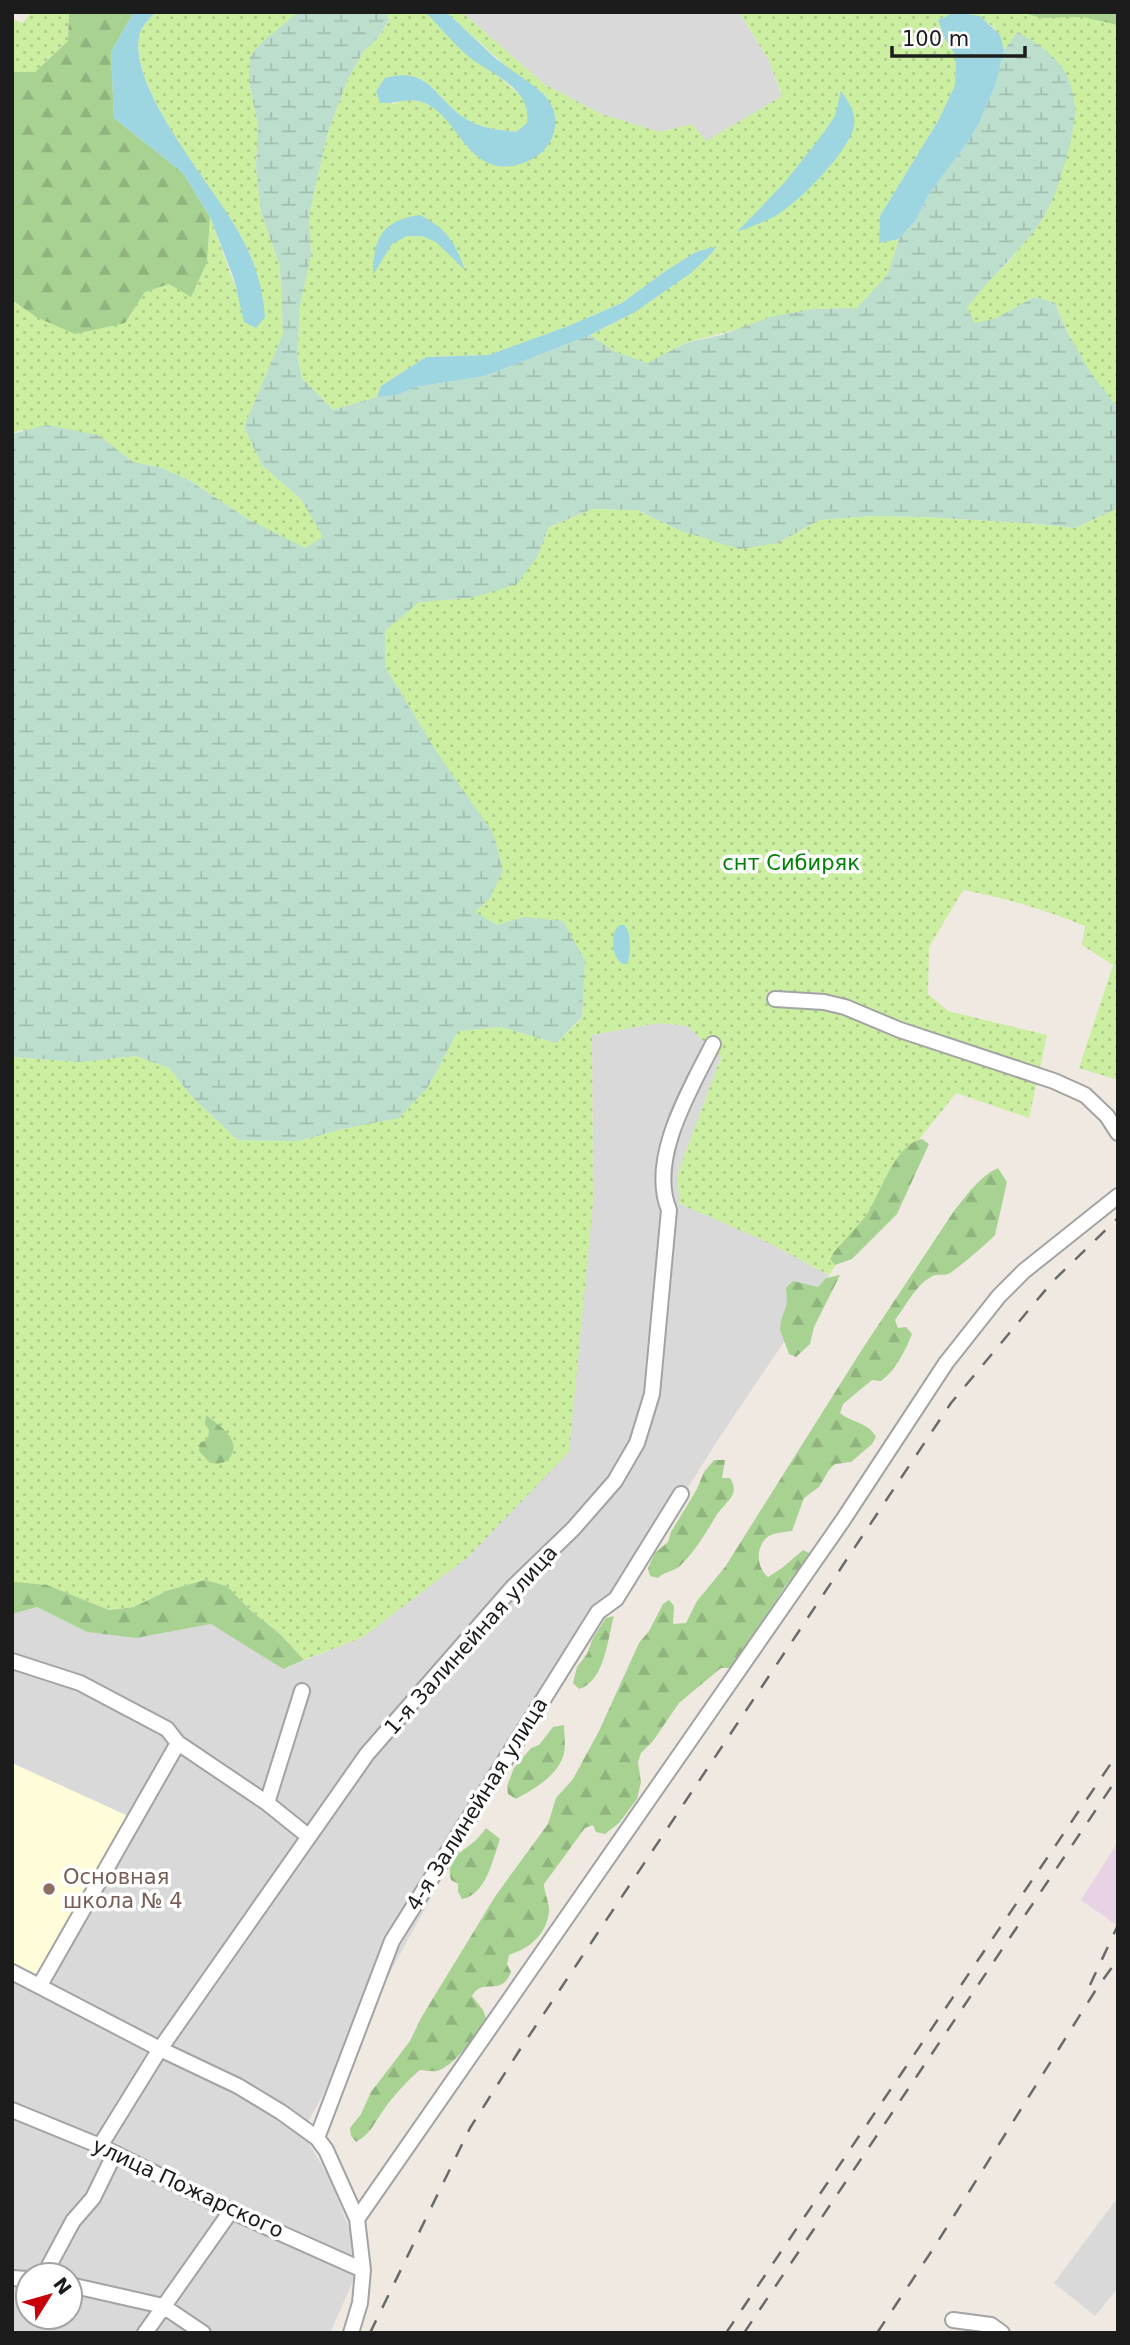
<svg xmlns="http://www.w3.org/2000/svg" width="1130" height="2345" viewBox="0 0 1130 2345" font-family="'DejaVu Sans',sans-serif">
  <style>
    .residential { fill: #dad9d9; fill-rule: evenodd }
    .industrial { fill: #e8d2e5 }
    .education { fill: #fffdd9 }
    .grass { fill: url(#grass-dots) }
    .forest { fill: url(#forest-firs) }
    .wetland { fill: url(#wetland-marsh) }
    .water { fill: #9dd5e1 }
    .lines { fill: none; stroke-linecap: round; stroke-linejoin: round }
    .minor-casing { stroke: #a3a3a3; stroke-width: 18 }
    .minor { stroke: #fff; stroke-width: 14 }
    .rail { stroke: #6a6a6a; stroke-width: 2.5; stroke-dasharray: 14 14; stroke-linecap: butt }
    .education-dot { fill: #8d6e63; stroke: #fff; stroke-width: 2.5 }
    .labels { text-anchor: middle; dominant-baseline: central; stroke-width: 7; stroke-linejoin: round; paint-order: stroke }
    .park-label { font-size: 21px; fill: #028206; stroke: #fff }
    .street-label { font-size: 21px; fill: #1c1c1c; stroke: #fff }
    .education-label { font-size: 21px; fill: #785e54; stroke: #fff; text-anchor: start }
  </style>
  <defs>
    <pattern id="grass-dots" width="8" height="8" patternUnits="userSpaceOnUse" patternTransform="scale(1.75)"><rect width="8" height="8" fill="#cbeea1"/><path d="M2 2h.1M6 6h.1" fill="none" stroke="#aecc8a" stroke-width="1.8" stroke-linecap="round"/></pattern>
    <pattern id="forest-firs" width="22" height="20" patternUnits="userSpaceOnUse" patternTransform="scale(1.75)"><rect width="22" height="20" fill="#a8d292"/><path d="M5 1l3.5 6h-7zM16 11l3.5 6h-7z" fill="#90b47d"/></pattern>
    <pattern id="wetland-marsh" width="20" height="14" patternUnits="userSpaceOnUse" patternTransform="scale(1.75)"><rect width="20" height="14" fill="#bcdecd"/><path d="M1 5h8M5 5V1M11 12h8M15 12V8" fill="none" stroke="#a1beaf"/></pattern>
  </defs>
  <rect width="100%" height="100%" fill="#efe9e1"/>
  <!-- residential -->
  <path class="residential" d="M462,12H739L769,61L782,97L706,142L692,124L660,132L601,114L544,84Z
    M658,1023L687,1026L721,1057L677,1176L769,1243L829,1275L718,1440L450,1863L308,2122L304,2135L330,2179L352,2236L354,2279L330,2333H12V1614L37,1607L87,1632L136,1638L211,1624L283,1669L363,1637L593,1203L592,1035ZM28,2275H70V2317H28Z
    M1118,2197V2288L1095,2316L1054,2283Z"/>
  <!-- industrial -->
  <path class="industrial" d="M1118,1842V1926L1081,1900Z"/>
  <!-- education -->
  <path class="education" d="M12,1763L128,1816L38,1975L12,1962Z"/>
  <!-- grass -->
  <path class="grass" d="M31,12H69L68,41L35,72H12V19L23,23Z
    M156,12H298L249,82L258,125L256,167L261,213L280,266L283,334L244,427L262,465L301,499L324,537L305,549L248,519L189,480L162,468L133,462L98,435L20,430L12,434V300L36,317L125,323L145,292L169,284L207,262L210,217L239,297L251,256C245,245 240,233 233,223C207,181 126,82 140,33C142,26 151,17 156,12Z
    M386,12H425L523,98L529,110L527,123L516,132C498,130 479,128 463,117C434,97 429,66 385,78L376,91L393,104L407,99L422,102L439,111L453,127L505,167L545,95L517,76L446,12H462L544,84L601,114L660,132L692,124L706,141L782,96L769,61L739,12H955L938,20L945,39L956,56L955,85L938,121L880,216L879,243L899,239L888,274L857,308L813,309L685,343L647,364L616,352L590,335C635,315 682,282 716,247L696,252L664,272L622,303L571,325L489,355L426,357L381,386L377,397L333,410L302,378L297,355L300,305L311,256L309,215L328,132L347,81L363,52L377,39L389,21Z
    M959,12H1118V109L1115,129L1118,131V408C1092,385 1068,335 1055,303L1034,297L997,318L975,324L967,308L981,289L1011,259L1044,216L1018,32L1004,50C997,24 985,17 959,12Z
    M1118,508V1080L1079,1068L1113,965L1082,945L1085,926C1045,910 1006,898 963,890L929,947L928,994L948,1011L1047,1035L1029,1118L956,1093L917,1142L829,1275L769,1243L680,1204L677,1176L721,1057L687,1026L658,1023L592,1035L593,1203L569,1452L468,1557L363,1637L304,1660L280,1634L250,1610L227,1586L205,1580L169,1590L134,1607L109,1610L47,1585L12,1582V1057L80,1062L136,1056L169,1068L193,1098L238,1140L299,1141L342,1129L428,1087L458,1031L501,1027L556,1043L582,1018L585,960L524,917L497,925L474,912L490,898L438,754L385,667V631L419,601L471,598L537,557L549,527L592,509L637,510L681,531L778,543L819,520L872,516L923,517L1029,523L1075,528Z"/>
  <!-- forest -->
  <path class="forest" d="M69,12H134L111,52L114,118L183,173L210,217L207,262L191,297L169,284L145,292L125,323L75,334L36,317L12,300V72H35L68,41Z
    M1021,12H1118V25L1083,17L1041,18Z
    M922,1139L929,1144L897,1214L852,1259L835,1265L830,1259L834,1252C845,1239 858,1227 867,1214C881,1193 894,1145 922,1139Z
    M998,1168L1007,1182L995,1235C990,1241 954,1272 948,1274C942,1276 937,1273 931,1277C916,1285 905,1307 895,1320L898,1328L906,1327L912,1334C905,1351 896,1370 881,1381L872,1380L843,1404L840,1413C852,1423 868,1422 876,1437L872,1444L851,1462L835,1464L829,1470L819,1487L804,1498L792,1531C785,1532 774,1533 769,1536C755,1545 756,1568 768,1577L782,1568L803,1550L811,1554L784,1588L737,1662L730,1668H721L679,1703L653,1741L641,1753L638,1762L641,1782L637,1799L619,1823L605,1834L596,1832L593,1825L585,1828L544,1884C544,1893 550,1904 549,1912C546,1935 530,1948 509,1955L507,1964L511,1972C501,1998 483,1976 472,1996L483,2010L486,2018C477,2034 455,2066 437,2071C432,2072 425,2070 420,2070C407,2081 395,2094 385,2108C375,2121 372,2133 356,2142L351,2136L350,2128L361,2114L371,2092L410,2041L421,2018L496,1895L548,1824L556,1798L573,1779L599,1731L639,1643L649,1631L663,1604L669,1600L674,1606L673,1624L686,1623L697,1601L725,1567L861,1351L954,1211C966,1196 980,1176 998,1168Z
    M840,1275L814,1327L810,1344L796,1357L789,1354L780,1330L781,1321L787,1303L786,1288L793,1281L818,1287L826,1278Z
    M206,1415C218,1425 241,1438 231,1456C226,1464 218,1464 210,1463L199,1451L200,1443L208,1439L209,1430L205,1424Z
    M714,1460H725L722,1478H730C733,1483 735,1488 733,1494C729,1502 721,1508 716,1516C706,1533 695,1551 681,1565C674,1572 665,1571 658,1578L650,1576L648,1568L655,1553L668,1542L671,1532L697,1489L704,1472Z
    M205,1580L227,1586L250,1610L280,1634L304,1660L283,1669L211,1624L136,1638L87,1632L37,1607L12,1614V1582H15L47,1585L109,1610L134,1607L169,1590Z
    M614,1616C607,1640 605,1681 579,1689L573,1683L577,1667L587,1654L593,1638L606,1618Z
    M564,1725C564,1734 566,1745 564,1753C559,1775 534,1789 516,1799L508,1794L507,1786L514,1768L531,1748L539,1745L553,1727Z
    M486,1828L500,1839C493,1859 486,1895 462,1899L458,1892V1884L451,1880C445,1858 461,1853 475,1841C479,1837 483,1832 486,1828Z"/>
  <!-- wetland -->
  <path class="wetland" d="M298,12H386L389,20L377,39L363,52L347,81L328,132L309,215L311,256L300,305L297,355L302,378L333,410L377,397L397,395L415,387L485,376L590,335L616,352L647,363L686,343L721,335L770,317L813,309L857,308L888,274L899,239L916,220L929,194L968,142L979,123L995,86L1004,50L1018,32C1035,42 1060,58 1068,78C1072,88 1076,105 1075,115C1072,143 1058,194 1043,218C1022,251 990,276 967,308L975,323L997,318L1034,297L1055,303L1067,332L1091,373L1118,408V508L1075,528L1029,523L923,517L872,516L819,520L778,543L739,549L681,531L637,510L592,509L549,527L537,557L517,584L471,598L419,602L385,631V667L438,754L493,833L503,870L490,898L475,912L497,925L524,917L563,921L585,960L582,1017L556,1043L501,1027L458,1031L428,1087L399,1118L342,1129L299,1141L238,1140L193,1098L169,1068L136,1056L80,1062L12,1057V434L47,425L98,435L133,462L162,468L189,480L248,519L305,548L323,537L301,499L262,465L244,427L283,334L280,266L261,213L256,167L258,125L249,82L250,57L261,43Z"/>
  <!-- water -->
  <path class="water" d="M134,12H156C151,17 142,26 140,33C125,84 210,182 235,226C253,256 262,282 265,317L256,328L244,322L234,279L210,217L183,173L114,118L111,52Z
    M425,12H446C462,26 477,41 493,56C508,69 530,81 544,95C563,114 557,145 534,158C519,166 504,170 488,163C460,150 452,113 422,102C408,97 395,104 380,103L376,91L385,78C429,66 434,97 463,117C478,128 498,130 516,132L527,123C532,87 491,75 468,56C452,43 440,26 425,12Z
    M955,12L980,16L1000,35L1004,50L995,86L979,123L968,142L929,194L916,220L899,239L879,243L880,216L938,121L955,85L956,56L945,39L938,20Z
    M841,91C848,101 856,112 854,125C851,150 799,202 777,215C765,222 750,227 737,232L785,182L822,135L835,116Z
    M420,215C448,230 454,241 465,270L436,242L422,236H407L392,244L373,275C373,239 382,220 420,215Z
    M717,246L709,256L691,273L635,312L590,335L485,376L415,387L397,395L377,397L381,386L426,357L489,355L571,325L622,303L664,272L696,252Z
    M620,925H624C632,933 630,951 628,963L623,964C612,958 612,941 615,930Z"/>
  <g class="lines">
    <defs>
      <path id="minor" d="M775,999L824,1002L845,1007L900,1030L1054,1081L1085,1095L1107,1116L1118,1133
        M12,1661L80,1683L167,1729L178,1743L267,1803L308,1836
        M267,1803L302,1691
        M12,1972L160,2049L238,2086L281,2112L317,2138L326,2150L357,2219L363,2270L360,2303L351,2333
        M40,1985L178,1743
        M12,2110L100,2146L231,2211L363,2270
        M317,2138L392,1941L598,1612L616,1599L681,1494
        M100,2146L160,2049L367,1754L513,1587L573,1529L615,1481L637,1443L652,1394L669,1210C648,1159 690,1090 713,1044
        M357,2219L843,1520L946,1363L999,1296L1024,1271L1118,1196
        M44,2275L73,2221L93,2198L114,2155
        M12,2278L28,2279
        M70,2285L163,2306L203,2333
        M953,2320L991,2325L1002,2333
        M145,2333L231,2211"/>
    </defs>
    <!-- minor casing -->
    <use href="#minor" class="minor-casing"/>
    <!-- minor -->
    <use href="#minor" class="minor"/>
    <!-- rail -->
    <path class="rail" d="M1090,1985L1118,1925
      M370,2333L470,2128L519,2051L951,1403L1053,1281L1118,1218
      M726,2333L1118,1753
      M744,2333L1118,1777
      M877,2333L935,2246L1097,1988L1118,1959"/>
  </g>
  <!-- markers -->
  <circle class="education-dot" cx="49" cy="1889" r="7"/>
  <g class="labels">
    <!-- park labels -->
    <g class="park-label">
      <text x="791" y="863">снт Сибиряк</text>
    </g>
    <!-- street labels -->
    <g class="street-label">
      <text transform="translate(471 1640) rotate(-48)">1-я Залинейная улица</text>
      <text transform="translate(477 1804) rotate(-58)">4-я Залинейная улица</text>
      <text transform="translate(188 2188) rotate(25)">улица Пожарского</text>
    </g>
    <!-- education labels -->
    <g class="education-label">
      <text x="63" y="1877">Основная<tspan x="63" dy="24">школа № 4</tspan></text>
    </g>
  </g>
  <!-- border -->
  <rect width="1130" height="2345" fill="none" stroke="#1c1c1c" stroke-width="28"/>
  <!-- north arrow -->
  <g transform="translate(49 2296) rotate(53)"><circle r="33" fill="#ffffff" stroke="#a4a4a4" stroke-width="2"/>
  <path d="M0-5L12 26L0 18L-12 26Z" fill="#c8000b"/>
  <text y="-10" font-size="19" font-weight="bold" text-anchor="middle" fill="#1c1c1c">N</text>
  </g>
  <!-- scale -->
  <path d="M892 46v10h133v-10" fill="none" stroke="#1c1c1c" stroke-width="3.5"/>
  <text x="902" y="46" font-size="21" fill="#1c1c1c" stroke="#ffffff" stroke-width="5" paint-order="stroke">100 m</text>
</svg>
